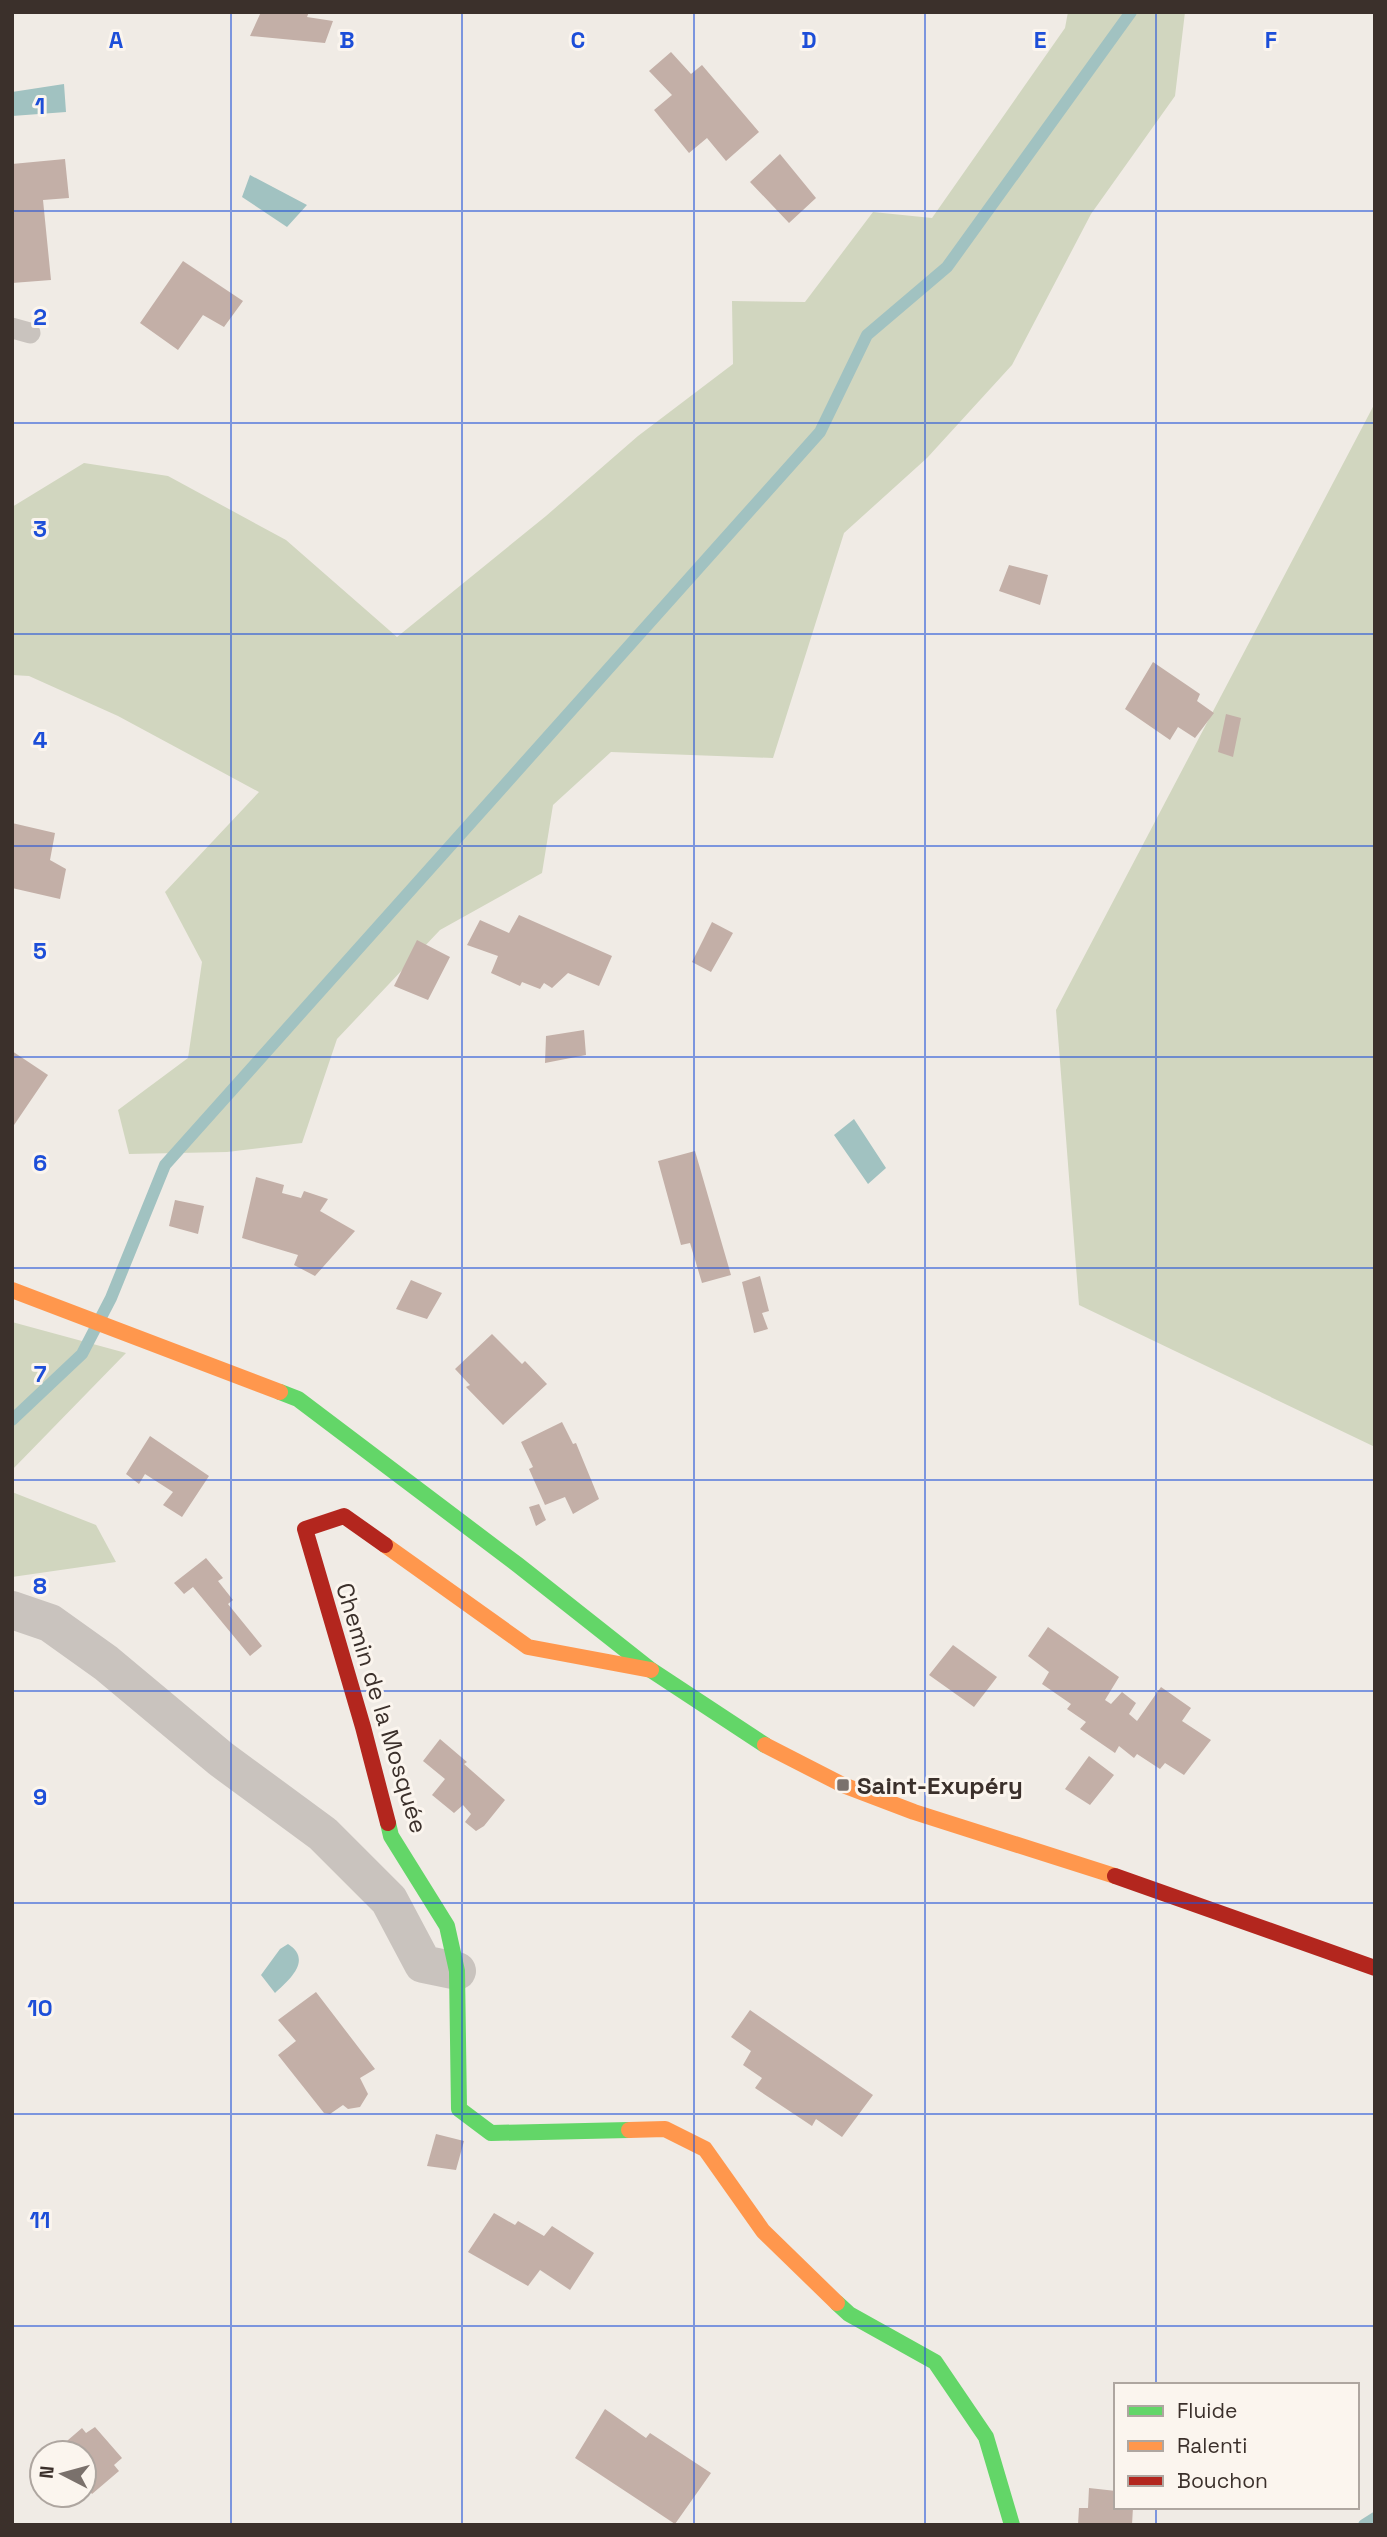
<svg xmlns="http://www.w3.org/2000/svg" width="1387" height="2537" viewBox="0 0 1387 2537" font-family="'Space Grotesk',sans-serif">
  <style>
    .green { fill: #d1d6bf }
    .water { fill: #a1c2c1 }
    .lines { fill: none; stroke-linecap: round; stroke-linejoin: round }
    .stream { stroke: #a1c2c1; stroke-width: 12 }
    .building { fill: #c3afa7 }
    .lane { stroke: #c9c3be; stroke-width: 21 }
    .street { stroke: #c9c3be; stroke-width: 38 }
    .fast { stroke: #63d668; stroke-width: 16 }
    .slow { stroke: #ff974d; stroke-width: 16 }
    .jam { stroke: #b3261e; stroke-width: 16 }
    .grid { fill: none; stroke: #1d4ed8; stroke-width: 2; stroke-opacity: 0.55 }
    .poi-dot { fill: #7a716c; stroke: #fbf5ee; stroke-width: 2.5 }
    .labels { text-anchor: middle; dominant-baseline: central; stroke-width: 6; stroke-linejoin: round; paint-order: stroke }
    .street-label { font-size: 24px; fill: #3b302b; stroke: #fbf5ee }
    .poi-label { font-size: 24px; font-weight: bold; fill: #3b302b; stroke: #fbf5ee; text-anchor: start }
    .grid-label { font-size: 23px; text-anchor: middle; font-weight: bold; fill: #1d4ed8; stroke: #fbf5ee; stroke-width: 6; stroke-linejoin: round; paint-order: stroke }
  </style>
  <rect width="100%" height="100%" fill="#f0ebe5"/>
  <!-- green -->
  <path class="green" d="M1068,12H1185L1175,96L1091,214L1012,365L927,458L844,533L773,758L611,752L553,805L542,873L440,930L337,1039L302,1143L227,1152L129,1154L118,1110L188,1058L202,962L165,892L259,792L118,716L29,676L12,675V507L84,463L168,476L286,540L397,637L546,516L638,436L733,364L732,301L805,302L873,212L932,218L1065,28Z
    M1375,403V1447L1079,1305L1056,1010Z
    M12,1322L126,1353L12,1470Z
    M12,1492L96,1525L116,1562L12,1577Z"/>
  <!-- water -->
  <path class="water" d="M64,84L66,112L12,116V92Z
    M250,175L307,205L287,227L242,197Z
    M854,1119L886,1168L868,1184L834,1135Z
    M288,1944C313,1960 289,1980 275,1993L261,1975L280,1949Z"/>
  <g class="lines">
    <!-- stream -->
    <path class="stream" d="M12,1420L82,1354L111,1298L165,1165L820,432L867,335L947,267L1131,12
      M1364,2525L1375,2518"/>
  </g>
  <!-- building -->
  <path class="building" d="M261,12H309L307,17L333,21L325,43L250,36Z
    M671,52L691,74L702,65L759,132L726,161L707,138L689,153L654,110L672,95L649,71Z
    M780,154L816,198L789,223L750,182Z
    M65,159L69,198L43,200L51,280L12,283V164Z
    M183,261L243,301L224,327L203,315L178,350L140,323Z
    M1009,565L1048,575L1040,605L999,591Z
    M1153,662L1200,694L1197,701L1214,713L1195,738L1178,727L1170,740L1125,709Z
    M1226,714L1241,718L1233,757L1218,752Z
    M12,823L55,833L50,860L66,869L60,899L12,888Z
    M519,915L612,956L599,986L568,973L552,988L544,983L540,989L522,982L520,986L491,973L498,956L467,945L480,920L509,933Z
    M712,922L733,933L711,972L692,962Z
    M417,940L450,957L428,1000L394,986Z
    M584,1030L586,1055L545,1063L546,1036Z
    M12,1051L48,1075L12,1128Z
    M695,1151L731,1275L702,1283L690,1243L681,1245L658,1161Z
    M256,1177L284,1185L282,1193L301,1198L304,1191L328,1199L320,1211L355,1231L315,1276L294,1265L298,1255L242,1238Z
    M175,1200L204,1206L198,1234L169,1226Z
    M760,1276L769,1311L762,1313L768,1329L754,1333L742,1282Z
    M411,1280L442,1293L427,1319L396,1309Z
    M492,1334L522,1364L525,1361L547,1384L503,1425L466,1387L470,1385L455,1369Z
    M562,1422L573,1444L576,1443L599,1499L573,1514L565,1497L545,1505L529,1469L533,1467L521,1442Z
    M150,1436L209,1476L182,1517L163,1505L173,1492L145,1474L139,1484L126,1474Z
    M539,1504L546,1520L536,1526L529,1507Z
    M206,1558L223,1578L218,1581L233,1600L228,1604L262,1646L250,1656L193,1587L184,1594L174,1583Z
    M1048,1627L1119,1677L1105,1700L1111,1704L1122,1692L1136,1703L1129,1714L1137,1721L1161,1687L1191,1708L1182,1721L1211,1740L1184,1775L1165,1763L1160,1769L1137,1754L1134,1758L1119,1746L1115,1753L1080,1729L1086,1722L1067,1709L1071,1704L1042,1684L1049,1672L1028,1656Z
    M953,1645L997,1677L974,1707L929,1675Z
    M440,1739L467,1762L464,1764L505,1800L484,1826L476,1831L465,1822L471,1814L463,1805L454,1813L432,1795L445,1779L423,1761Z
    M1089,1756L1114,1775L1090,1805L1065,1789Z
    M316,1992L375,2069L360,2078L368,2094L360,2107L348,2109L343,2105L330,2114L324,2113L278,2055L296,2041L278,2020Z
    M750,2010L873,2095L842,2137L816,2119L812,2126L755,2088L762,2078L743,2065L751,2051L731,2037Z
    M436,2134L464,2141L456,2170L427,2166Z
    M494,2213L515,2225L518,2221L544,2236L552,2226L594,2253L570,2290L540,2270L528,2286L468,2252Z
    M605,2409L646,2438L650,2433L711,2473L675,2524L575,2458Z
    M95,2427L122,2458L114,2465L119,2471L92,2494L84,2485V2453H53L82,2428L86,2433Z
    M1089,2488L1116,2491V2507H1133L1132,2525H1078L1079,2508H1088Z"/>
  <g class="lines">
    <!-- lane -->
    <path class="lane" d="M12,328L30,333"/>
    <!-- street -->
    <path class="street" d="M12,1610L50,1623L106,1663L221,1759L323,1834L389,1900L423,1964L457,1971"/>
    <!-- fast -->
    <path class="fast" d="M280,1392L298,1399L518,1565L651,1670L765,1745
      M388,1823L391,1836L447,1926L457,1971L459,2109L491,2133L629,2130
      M837,2303L849,2314L935,2362L986,2437L1012,2525"/>
    <!-- slow -->
    <path class="slow" d="M12,1290L280,1392
      M385,1545L528,1647L651,1670
      M765,1745L843,1785L914,1812L1115,1876
      M629,2130L665,2129L705,2149L763,2231L837,2303"/>
    <!-- jam -->
    <path class="jam" d="M385,1545L344,1516L305,1529L363,1727L388,1823
      M1115,1876L1375,1968"/>
  </g>
  <!-- grid -->
  <path class="grid" d="M231,12V2525M462,12V2525M694,12V2525M925,12V2525M1156,12V2385M12,211H1375M12,423H1375M12,634H1375M12,846H1375M12,1057H1375M12,1268H1375M12,1480H1375M12,1691H1375M12,1903H1375M12,2114H1375M12,2326H1375M1156,2507V2525"/>
  <!-- markers -->
  <rect class="poi-dot" x="836" y="1778" width="14" height="14" rx="3.5"/>
  <g class="labels">
    <!-- street labels -->
    <g class="street-label">
      <text transform="translate(382 1708) rotate(73)">Chemin de la Mosquée</text>
    </g>
    <!-- poi labels -->
    <g class="poi-label">
      <text x="857" y="1785">Saint-Exupéry</text>
    </g>
  </g>
  <g class="grid-label">
    <text x="116" y="48">A</text>
    <text x="347" y="48">B</text>
    <text x="578" y="48">C</text>
    <text x="809" y="48">D</text>
    <text x="1040" y="48">E</text>
    <text x="1271" y="48">F</text>
    <text x="40" y="114">1</text>
    <text x="40" y="325">2</text>
    <text x="40" y="537">3</text>
    <text x="40" y="748">4</text>
    <text x="40" y="959">5</text>
    <text x="40" y="1171">6</text>
    <text x="40" y="1382">7</text>
    <text x="40" y="1594">8</text>
    <text x="40" y="1805">9</text>
    <text x="40" y="2016">10</text>
    <text x="40" y="2228">11</text>
  </g>
  <!-- border -->
  <rect width="1387" height="2537" fill="none" stroke="#3b302b" stroke-width="28"/>
  <!-- legend -->
  <rect x="1114" y="2383" width="245" height="126" fill="#fbf5ee" stroke="#aea6a0" stroke-width="2"/>
  <rect x="1128" y="2406" width="35" height="10" fill="#63d668" stroke="#aea6a0" stroke-width="2"/>
  <text x="1177" y="2418" font-size="21" fill="#3b302b">Fluide</text>
  <rect x="1128" y="2441" width="35" height="10" fill="#ff974d" stroke="#aea6a0" stroke-width="2"/>
  <text x="1177" y="2453" font-size="21" fill="#3b302b">Ralenti</text>
  <rect x="1128" y="2476" width="35" height="10" fill="#b3261e" stroke="#aea6a0" stroke-width="2"/>
  <text x="1177" y="2488" font-size="21" fill="#3b302b">Bouchon</text>
  <!-- north arrow -->
  <g transform="translate(63 2474) rotate(276)"><circle r="33" fill="#fbf5ee" stroke="#aea6a0" stroke-width="2"/>
  <path d="M0-5L12 26L0 18L-12 26Z" fill="#7a716c"/>
  <text y="-10" font-size="19" font-weight="bold" text-anchor="middle" fill="#3b302b">N</text>
  </g>
</svg>
